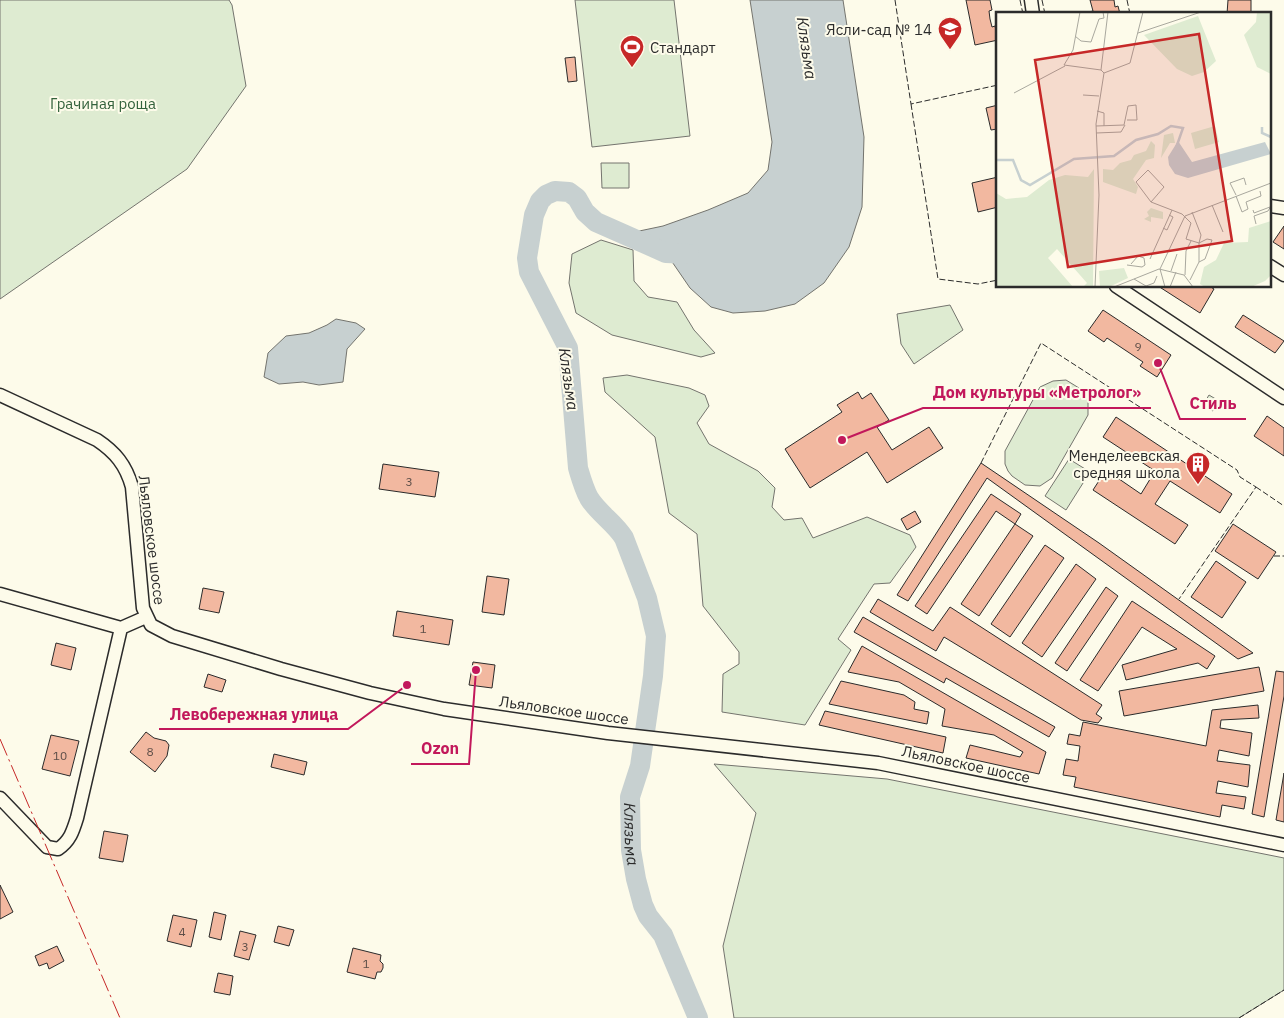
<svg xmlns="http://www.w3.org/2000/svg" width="1284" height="1018" viewBox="0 0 1284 1018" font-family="'IBM Plex Sans',sans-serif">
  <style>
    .green { fill: #deebd1; stroke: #74746e }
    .water { fill: #c7d0d0; stroke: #74746e }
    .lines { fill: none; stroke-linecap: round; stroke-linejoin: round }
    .river { stroke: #c7d0d0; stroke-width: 20 }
    .building { fill: #f2b8a0; stroke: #2b2b2b }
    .minor-casing { stroke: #2b2b2b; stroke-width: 15 }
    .minor { stroke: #fdfbea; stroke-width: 12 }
    .fence { stroke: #2b2b2b; stroke-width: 1; stroke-dasharray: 6 2.5; stroke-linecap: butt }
    .power { stroke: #c62828; stroke-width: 1; stroke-dasharray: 18 4 2.5 4; stroke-linecap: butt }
    .labels { text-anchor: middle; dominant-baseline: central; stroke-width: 4; stroke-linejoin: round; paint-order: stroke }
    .number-label { font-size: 12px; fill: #5d4e48 }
    .poi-label { font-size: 15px; fill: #2b2b2b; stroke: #fdfbea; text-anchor: end }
    .park-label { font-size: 15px; fill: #34623c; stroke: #fdfbea }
    .street-label { font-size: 15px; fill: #2b2b2b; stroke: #fdfbea }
    .water-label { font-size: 16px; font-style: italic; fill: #2b2b2b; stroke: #fdfbea }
    .inset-river { fill: none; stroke: #c7d0d0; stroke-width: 2.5 }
    .inset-road { fill: none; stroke: #a9a89e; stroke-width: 1 }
    .view { fill: #c62828; fill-opacity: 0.15; stroke: #c62828; stroke-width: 2.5 }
    .inset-edge { fill: none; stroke: #2b2b2b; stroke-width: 2.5 }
    .leader { fill: none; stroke: #c2185b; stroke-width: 2 }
    .callout-dot { fill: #c2185b; stroke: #fdfbea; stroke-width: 2 }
    .callout-label { font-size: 16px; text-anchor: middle; font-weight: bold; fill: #c2185b; stroke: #fdfbea; stroke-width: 4; stroke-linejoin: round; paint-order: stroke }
  </style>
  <rect width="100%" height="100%" fill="#fdfbea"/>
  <!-- green -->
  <path class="green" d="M0,0H229L232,5L246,86L187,169L0,299Z
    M575,0H674L690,136L592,147Z
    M601,163H629V188H602Z
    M601,240L633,250L634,281L648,297L677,302L694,330L715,353L701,357L612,335L576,313L569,283L572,254Z
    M950,305L963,330L914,364L901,344L897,314Z
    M627,375L689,388L705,395L709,406L697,423L709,444L758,471L775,488L772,507L784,520L802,518L813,538L867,517L910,535L916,547L890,583L874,584L838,639L851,650L805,725L722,712L723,674L739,664V652L703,606L697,534L669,513L655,437L605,392L603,378Z
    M1066,380L1079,388L1085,394L1088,400V415L1052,478L1040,486L1025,485L1012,476L1008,471L1005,464V451L1040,387L1053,381Z
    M1209,395L1219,401L1213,411L1203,405Z
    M1069,459L1090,472L1066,510L1045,496Z
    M714,764L887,779L1284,858V990L1239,1018H734L723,946L756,813Z"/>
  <!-- water -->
  <path class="water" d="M750,0H843L864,137L862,207L849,247L824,283L795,304L765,311L733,313L711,307L690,288L666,253L625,234L663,226L708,210L748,193L768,170L772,142Z
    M336,319L356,323L365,329L347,349L343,382L319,385L303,382L279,384L264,377L268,353L286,336L309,333L327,325Z"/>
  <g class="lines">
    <!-- river -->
    <path class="river" id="s1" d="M689,254L666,253L596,222L585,212L577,198L569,192L555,191L546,195L540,201L534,215L527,258L529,272L568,348L578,468C581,478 584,489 589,498C598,513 615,523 624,538L647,598L656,636L653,676L640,766L630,797L631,850L636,879L643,905L648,916L663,935L698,1018"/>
  </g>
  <!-- building -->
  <path class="building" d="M966,0H990L992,10L989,11L990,19L992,27L995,26L998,40L975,45Z
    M1090,0H1114L1115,7L1118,6L1120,14H1081L1093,11Z
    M1228,0H1251V14H1227Z
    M575,57L577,81L568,82L565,58Z
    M998,105V134L997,129L991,130L986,108Z
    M998,177V207L978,212L972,183Z
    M1284,226V249L1273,242Z
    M1158,286H1209L1214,289L1200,313Z
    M1103,310L1171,355L1157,377L1140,366L1143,362L1107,338L1104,342L1088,331Z
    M1243,315L1284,341L1275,353L1235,327Z
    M858,392L862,399L871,393L889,420L877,427L892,450L929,427L943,448L887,483L867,452L810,488L785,449L842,412L837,405Z
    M1267,416L1284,428V456L1254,436Z
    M1116,417L1232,494L1220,513L1170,481L1155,504L1188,525L1175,544L1093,490L1106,470L1141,494L1155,471L1103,437Z
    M981,463L1099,543L1253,653L1238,659L987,478L908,601L897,595Z
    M383,464L439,472L435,497L379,489Z
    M991,494L1021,514L1015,524L996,511L927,614L915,606Z
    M915,511L921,522L907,530L901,519Z
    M1015,524L1033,536L979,616L961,604Z
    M1233,524L1276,552L1258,579L1215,551Z
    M1045,545L1064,558L1010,637L991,624Z
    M1216,561L1246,582L1222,618L1191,597Z
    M1076,564L1096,579L1042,657L1022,643Z
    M487,576L509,579L504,615L482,612Z
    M1106,587L1118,596L1067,671L1055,663Z
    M203,588L224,592L219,613L199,609Z
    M878,599L933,631L950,607L1102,705L1096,714L1102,718L1098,723L1081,720L944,637L936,651L870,612Z
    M1132,601L1215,656L1207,669L1198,663L1126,680L1122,665L1177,649L1142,627L1098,691L1080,680Z
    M397,611L453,620L449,645L393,636Z
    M863,617L1055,727L1049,737L946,678L944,683L854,632Z
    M56,643L76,648L71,670L51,665Z
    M862,646L1046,752L1039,774L966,758L970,745L1020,757L1023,752L994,735L942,726L945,709L899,682L848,672Z
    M473,662L495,665L492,688L469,685Z
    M1259,667L1264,691L1124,716L1119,691Z
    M1276,671L1284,672V696L1264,817L1252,814Z
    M208,674L226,680L222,692L204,687Z
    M841,681L904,695L915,702L914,709L929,712L927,724L829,704Z
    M1258,705L1259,718L1221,720L1220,728L1252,733L1249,756L1219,750L1217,761L1250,765L1248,787L1218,781L1216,793L1246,797L1244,809L1222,805L1220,817L1074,787L1076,777L1063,775L1066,759L1078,761L1080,746L1067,744L1069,734L1080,736L1083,722L1206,746L1212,710Z
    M825,711L946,737L943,753L819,725Z
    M146,732L154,738L166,741L169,745L167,756L155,772L130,752Z
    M51,735L79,741L70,776L42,769Z
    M274,754L307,762L304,775L271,767Z
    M1284,773V822L1276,820Z
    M104,831L128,835L123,862L99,858Z
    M0,885L13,912L0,919Z
    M214,912L226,915L221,940L209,937Z
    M173,915L197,920L191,947L167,941Z
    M278,926L294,930L289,946L274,942Z
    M240,931L256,935L249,960L234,956Z
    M57,946L64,961L49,969L47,963L39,966L35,956Z
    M353,948L381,955L380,961L383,964V968L381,972H377L375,979L347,972Z
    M218,973L233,976L230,995L214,992Z"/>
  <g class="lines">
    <defs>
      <path id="minor" d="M1031,0L1033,14
        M1270,206L1284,208
        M1270,266L1284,275
        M1116,286L1284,398
        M0,395L97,440C115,452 126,465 132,487L143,608L151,625L172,636L281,669L370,693L444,709L608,733L878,763L1284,845
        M0,594L121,628L146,617
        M0,798L47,847L58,849C70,841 73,831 77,818L121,628"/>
    </defs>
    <!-- minor casing -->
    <use href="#minor" class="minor-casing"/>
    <!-- minor -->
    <use href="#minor" class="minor"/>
    <!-- fence -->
    <path class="fence" d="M895,0L911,104L998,85
      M1020,0L1023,14
      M1042,0L1045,14
      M1127,0L1130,14
      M911,104L938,279L978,284L998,280
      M981,463L1041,343L1237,470L1240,477L1256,487L1179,599
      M1256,487L1284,506
      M1274,556H1284
      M1239,1018L1284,990"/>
    <!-- power -->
    <path class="power" d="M0,739L120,1018"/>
  </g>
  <!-- icons -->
  <defs>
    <symbol id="school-pin" viewBox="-11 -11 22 30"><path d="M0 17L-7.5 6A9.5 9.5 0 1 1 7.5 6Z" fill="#c62828" stroke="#fdfbea"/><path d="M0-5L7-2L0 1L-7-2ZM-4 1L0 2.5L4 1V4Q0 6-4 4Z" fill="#fff"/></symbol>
    <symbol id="stadium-pin" viewBox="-11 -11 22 30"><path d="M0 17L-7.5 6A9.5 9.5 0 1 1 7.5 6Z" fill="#c62828" stroke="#fdfbea"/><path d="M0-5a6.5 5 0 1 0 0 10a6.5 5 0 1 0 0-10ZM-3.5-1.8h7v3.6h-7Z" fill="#fff"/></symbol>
    <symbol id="building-pin" viewBox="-11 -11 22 30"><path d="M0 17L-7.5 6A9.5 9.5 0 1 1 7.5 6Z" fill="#c62828" stroke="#fdfbea"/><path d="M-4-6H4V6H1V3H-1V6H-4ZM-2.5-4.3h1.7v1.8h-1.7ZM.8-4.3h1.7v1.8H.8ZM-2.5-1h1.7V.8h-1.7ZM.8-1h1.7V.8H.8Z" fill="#fff"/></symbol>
  </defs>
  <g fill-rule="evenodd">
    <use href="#school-pin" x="936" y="15" width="28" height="38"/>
    <use href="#stadium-pin" x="618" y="33" width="28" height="38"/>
    <use href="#building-pin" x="1184" y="450" width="28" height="38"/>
  </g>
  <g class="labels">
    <!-- number labels -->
    <g class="number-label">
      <text x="1138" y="346">9</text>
      <text x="409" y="481">3</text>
      <text x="423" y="628">1</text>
      <text x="150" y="751">8</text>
      <text x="60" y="755">10</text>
      <text x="182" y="931">4</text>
      <text x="245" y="946">3</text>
      <text x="366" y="963">1</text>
    </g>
    <!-- poi labels -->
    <g class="poi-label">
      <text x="932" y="29">Ясли-сад № 14</text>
      <text x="650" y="47" text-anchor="start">Стандарт</text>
      <text x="1180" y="455">Менделеевская<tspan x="1180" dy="17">средняя школа</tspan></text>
    </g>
    <!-- park labels -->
    <g class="park-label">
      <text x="103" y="103">Грачиная роща</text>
    </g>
    <!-- street labels -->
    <g class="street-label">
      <text transform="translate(152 540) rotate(83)">Льяловское шоссе</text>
      <text transform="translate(564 710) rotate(8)">Льяловское шоссе</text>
      <text transform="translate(966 764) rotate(12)">Льяловское шоссе</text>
    </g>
    <!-- water labels -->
    <g class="water-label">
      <text transform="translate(807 48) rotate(82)">Клязьма</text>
      <text transform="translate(569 379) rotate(82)">Клязьма</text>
      <text stroke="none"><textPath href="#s1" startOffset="841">Клязьма</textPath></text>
    </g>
  </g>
  <!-- overview -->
  <g transform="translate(996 12)">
    <rect width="275" height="275" fill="#fdfbea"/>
    <path d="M261,0H275V62L261,55L248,23L260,10ZM202,4L220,49L208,60L196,64L181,57L148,23ZM219,114L223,130L199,137L195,121ZM177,121L179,131H174L165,146L168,123ZM155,129L159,133L158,146L150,148L137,167L142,175L140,182L107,170V157L117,158L124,151L135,148L138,143L150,139ZM98,157L97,275H87L91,271L61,237L52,246L77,275H1L0,181L10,187L31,185L53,168L69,163L92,165ZM155,196L167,200V207L155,205V210L148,207L153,204L151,200ZM275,209V263L269,269L255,275H209L204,272L208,255L220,248L228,231L252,230L253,216ZM128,256L132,266L113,275H104L103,259Z" fill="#deebd1"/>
    <path d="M182,129L196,150L269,130L275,142L192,166L179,162L173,153L172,145Z" fill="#c7d0d0"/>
    <path class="inset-river" d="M266,115V121L275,125M0,148H17L25,168L34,173L78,147L118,144L140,128L162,122L175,114L187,116L180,136"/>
    <path class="inset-road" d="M84,0L77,38L68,53L105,58M142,21L205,0M79,24L85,29L95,30L103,7L108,6L107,0M108,61L134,51L147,0M108,61L105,58L112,0M18,81L69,54M87,83L103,84M101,99L108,101V114M100,114L128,113L132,94L140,93L141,108H131M100,121L125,120L129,113M240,183L234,171L248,166L250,173M240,184L246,200L252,197L250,190L265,184L264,179M155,190L140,170L152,158L168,175L155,190L186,202L195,211L190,227L203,231V250L194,268M216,193L227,220M257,198L258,201L274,195M196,200L205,223L203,231M260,212L258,204L272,199L275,194M167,216L171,218L177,205L173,203M203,231L211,227L216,228L209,247L203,250M154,247L176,198M131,253L146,255L149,253L148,246L142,244L135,252M164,257L189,204L275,171M164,257L169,275M175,259L181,242M189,263L190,239L195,229M138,267L150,274L158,271L161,264M99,275L103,183L100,112L108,61M118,275L163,257L188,263L197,275M174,275L180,260"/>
    <path class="view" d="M203,22L236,229L72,255L39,48Z"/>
    <rect width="275" height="275" class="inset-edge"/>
  </g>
  <!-- callouts -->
  <path class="leader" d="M842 440L923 408H1151M1158 363L1180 419H1246M407 685L348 729H159M476 670L469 764H411"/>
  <g class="callout-dot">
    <circle cx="842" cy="440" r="5"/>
    <circle cx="1158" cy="363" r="5"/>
    <circle cx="407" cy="685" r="5"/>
    <circle cx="476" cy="670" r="5"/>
  </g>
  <g class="callout-label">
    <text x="1037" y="398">Дом культуры «Метролог»</text>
    <text x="1213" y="409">Стиль</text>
    <text x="254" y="720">Левобережная улица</text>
    <text x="440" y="754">Ozon</text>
  </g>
</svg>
